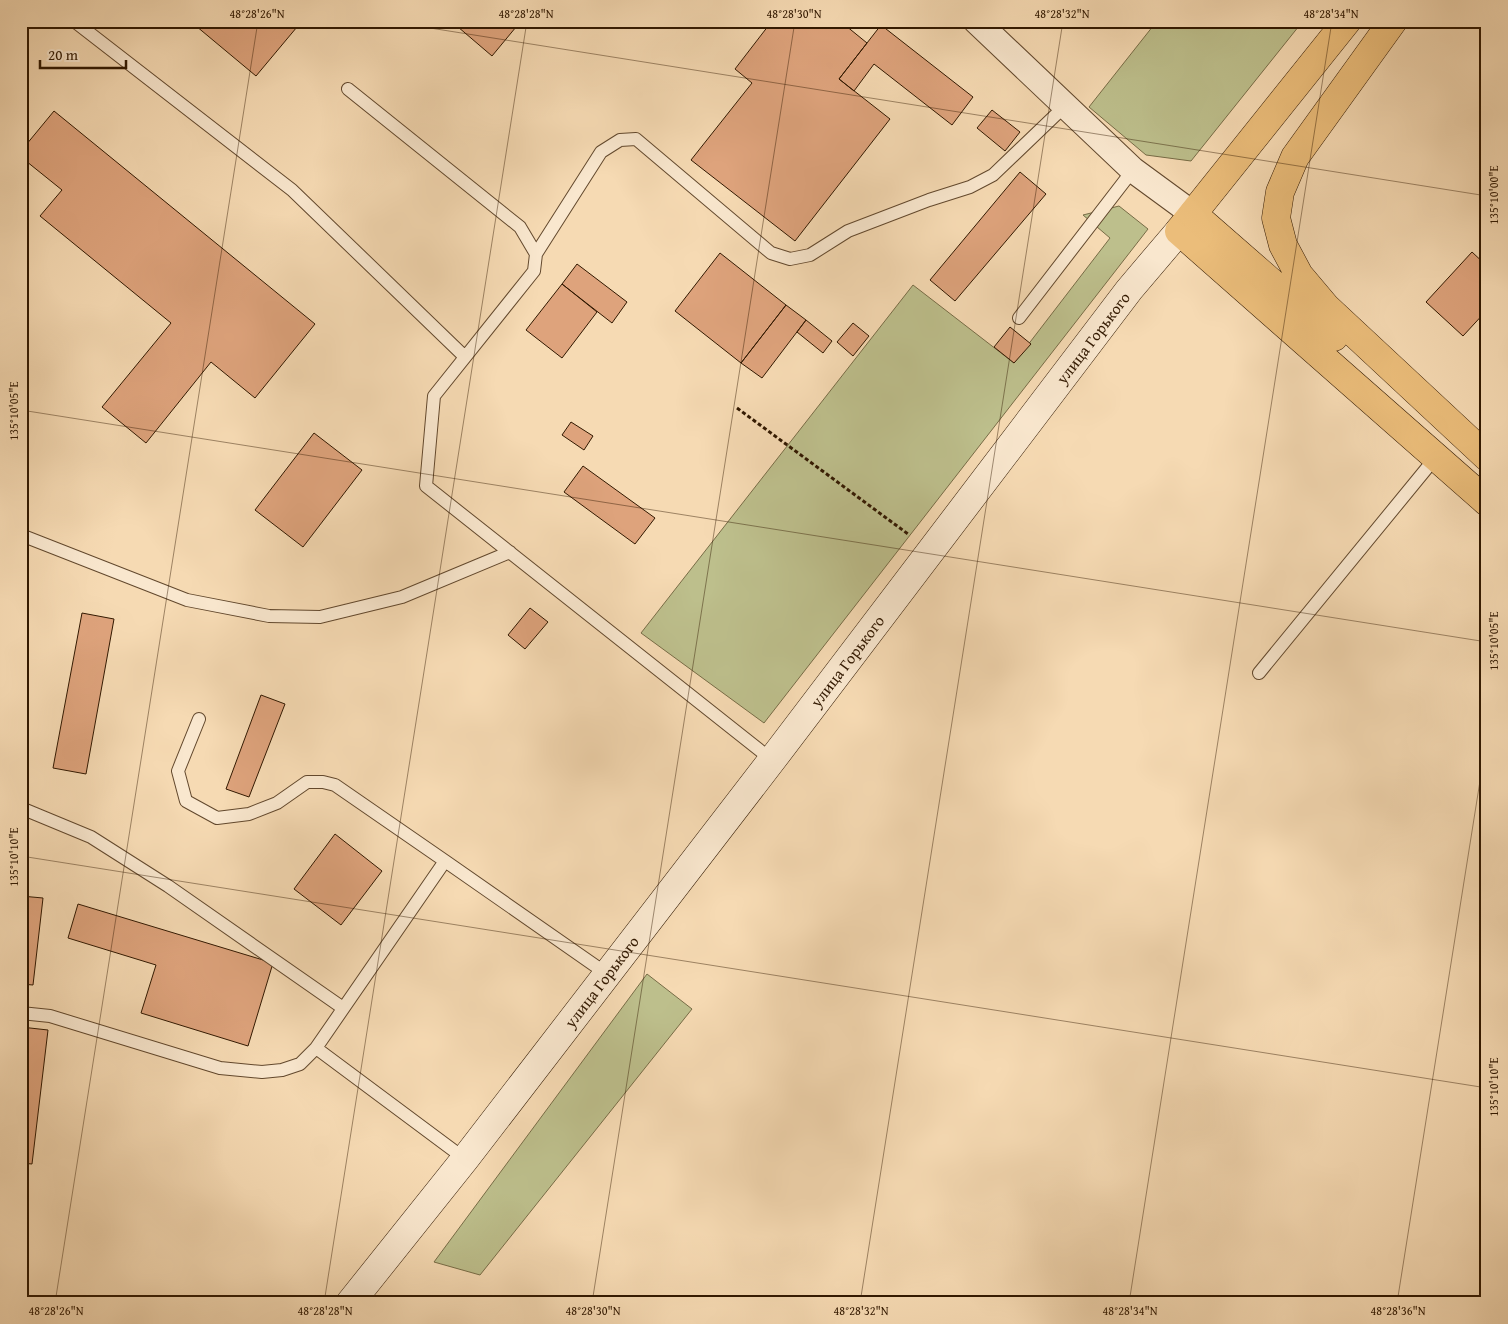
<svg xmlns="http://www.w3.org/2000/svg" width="1508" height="1324" viewBox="0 0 1508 1324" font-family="'Gentium Book Plus',serif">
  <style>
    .green { fill: #bdbf8c; stroke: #776c46 }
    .building { fill: #dea37c; stroke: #311800 }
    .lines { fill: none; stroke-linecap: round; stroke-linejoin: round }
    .service-casing { stroke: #62482d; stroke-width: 14 }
    .minor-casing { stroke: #62482d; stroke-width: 27 }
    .secondary-casing { stroke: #311800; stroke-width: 29 }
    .primary-casing { stroke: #311800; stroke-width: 29 }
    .trunk-casing { stroke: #311800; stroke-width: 29 }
    .path { stroke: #311800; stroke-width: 3; stroke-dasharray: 4 2.5; stroke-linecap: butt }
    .service { stroke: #f9e7ce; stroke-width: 12 }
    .minor { stroke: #f9e7ce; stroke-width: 25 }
    .secondary { stroke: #f9e7ce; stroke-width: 28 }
    .primary { stroke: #ebbd7a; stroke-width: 28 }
    .trunk { stroke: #ebbd7a; stroke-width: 28 }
    .ticks { fill: none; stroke: #311800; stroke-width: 1; stroke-opacity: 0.45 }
    .labels { text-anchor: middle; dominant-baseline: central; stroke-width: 5; stroke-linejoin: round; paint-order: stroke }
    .street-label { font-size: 16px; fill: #311800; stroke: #f9e7ce }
    .neatline { fill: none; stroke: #311800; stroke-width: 2 }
    .ticks-label { font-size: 12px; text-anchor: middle; fill: #311800 }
  </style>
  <rect width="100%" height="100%" fill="#f6dab3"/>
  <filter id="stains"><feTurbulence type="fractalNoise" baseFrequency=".004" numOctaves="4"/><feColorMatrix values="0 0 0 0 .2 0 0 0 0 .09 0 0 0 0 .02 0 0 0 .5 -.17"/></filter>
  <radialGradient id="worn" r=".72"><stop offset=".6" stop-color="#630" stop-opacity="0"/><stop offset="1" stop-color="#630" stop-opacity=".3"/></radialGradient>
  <!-- green -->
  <path class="green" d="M1157,21H1303L1191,161L1146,155L1089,107Z
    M1119,206L1148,229L764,723L641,633L913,285L1014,363L1110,238L1083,215Z
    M647,974L692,1009L480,1275L434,1262Z"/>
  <!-- building -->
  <path class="building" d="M190,21H302L256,76Z
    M451,21H521L492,56Z
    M772,21H840L867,43L839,79L890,119L795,241L691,160L752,83L735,69Z
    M881,25L973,97L952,125L874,64L854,91L839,79Z
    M992,110L1020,132L1005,151L977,128Z
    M54,111L315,324L255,398L211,362L146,443L102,407L171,323L40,216L62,190L21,157V151Z
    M1020,172L1046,194L955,301L930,280Z
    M1472,252L1487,266V310L1463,336L1426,302Z
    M720,253L786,305L741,363L675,311Z
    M577,264L627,302L612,323L562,284Z
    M562,284L597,312L562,358L526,330Z
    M786,305L806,320L762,378L741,363Z
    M806,320L832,341L823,353L797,332Z
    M853,323L869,336L853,356L837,342Z
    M1010,327L1031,344L1014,363L994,347Z
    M571,422L593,436L584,450L562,435Z
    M314,433L362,470L303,547L255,510Z
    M583,466L655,518L635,544L564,492Z
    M530,608L548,622L525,649L508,635Z
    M82,613L114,619L86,774L53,768Z
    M261,695L285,704L249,797L226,789Z
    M335,834L382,871L341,925L294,889Z
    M21,896L43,898L33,985L21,984Z
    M78,904L273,963L248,1046L141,1013L156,965L68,938Z
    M21,1027L48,1030L32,1164L21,1163Z"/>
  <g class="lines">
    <defs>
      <path id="service" d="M21,22L74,21L292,190L465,357
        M348,89L520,227L536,254L534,271L434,396L426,486L772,760
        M536,254L601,152L620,140L636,139L771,253L790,259L810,255L848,231L929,200L970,187L993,175L1065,106
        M1019,318L1133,170
        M21,535L187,600L269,616L320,617L402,597L510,552
        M1259,673L1436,457
        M199,719L178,771L186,801L217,818L249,814L277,803L307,782H323L335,785L445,861
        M21,808L91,837L168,886L343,1008
        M21,1013L50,1016L220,1068L262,1072L282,1070L300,1064L316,1048
        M465,1159L316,1048L445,861L607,974"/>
      <path id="minor" d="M976,21L1133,170L1193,214"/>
      <g id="secondary">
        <path id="s1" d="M350,1303L465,1159L772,760L1129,290L1179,231"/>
      </g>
      <path id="primary" d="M1347,21L1179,231L1487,502"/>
      <path id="trunk" d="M1393,21L1295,157L1280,192L1276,218L1283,245L1299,275L1326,307L1487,457
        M1193,214L1334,337"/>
    </defs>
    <!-- service casing -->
    <use href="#service" class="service-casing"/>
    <!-- minor casing -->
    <use href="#minor" class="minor-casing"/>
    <!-- secondary casing -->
    <use href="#secondary" class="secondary-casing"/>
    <!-- primary casing -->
    <use href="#primary" class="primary-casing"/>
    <!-- trunk casing -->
    <use href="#trunk" class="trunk-casing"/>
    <!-- path -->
    <path class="path" d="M737,408L908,534"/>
    <!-- service -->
    <use href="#service" class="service"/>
    <!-- minor -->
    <use href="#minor" class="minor"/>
    <!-- secondary -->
    <use href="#secondary" class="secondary"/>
    <!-- primary -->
    <use href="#primary" class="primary"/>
    <!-- trunk -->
    <use href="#trunk" class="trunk"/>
  </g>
  <!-- ticks -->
  <path class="ticks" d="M386,21L1487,196M21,410L1487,642M21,856L1487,1088M21,1302L28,1303M55,1303L258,21M324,1303L527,21M592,1303L795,21M860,1303L1063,21M1129,1303L1332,21M1397,1303L1487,737"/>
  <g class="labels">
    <!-- street labels -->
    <g class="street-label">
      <text stroke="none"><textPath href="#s1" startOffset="1218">улица Горького</textPath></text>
      <text stroke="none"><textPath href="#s1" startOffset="812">улица Горького</textPath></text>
      <text stroke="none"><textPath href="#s1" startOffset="408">улица Горького</textPath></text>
    </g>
  </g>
  <!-- margin -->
  <rect width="1508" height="1324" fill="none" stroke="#f6dab3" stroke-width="55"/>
  <!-- scale -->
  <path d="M40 60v8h86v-8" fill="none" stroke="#311800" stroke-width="2.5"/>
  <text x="48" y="60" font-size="15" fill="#311800" stroke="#f9e7ce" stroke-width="4" paint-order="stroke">20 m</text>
  <rect x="28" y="28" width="1452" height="1268" class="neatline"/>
  <g class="ticks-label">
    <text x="257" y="18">48°28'26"N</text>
    <text x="526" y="18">48°28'28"N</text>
    <text x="794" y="18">48°28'30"N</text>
    <text x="1062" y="18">48°28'32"N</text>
    <text x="1331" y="18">48°28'34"N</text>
    <text transform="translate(1494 195) rotate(-90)" y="4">135°10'00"E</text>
    <text transform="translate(14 411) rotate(-90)" y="4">135°10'05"E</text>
    <text transform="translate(1494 641) rotate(-90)" y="4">135°10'05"E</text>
    <text transform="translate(14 857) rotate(-90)" y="4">135°10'10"E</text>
    <text transform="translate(1494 1087) rotate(-90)" y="4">135°10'10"E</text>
    <text x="56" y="1315">48°28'26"N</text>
    <text x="325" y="1315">48°28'28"N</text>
    <text x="593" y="1315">48°28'30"N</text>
    <text x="861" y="1315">48°28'32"N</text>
    <text x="1130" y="1315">48°28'34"N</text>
    <text x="1398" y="1315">48°28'36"N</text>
  </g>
  <rect width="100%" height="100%" filter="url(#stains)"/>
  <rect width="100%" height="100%" fill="url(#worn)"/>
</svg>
